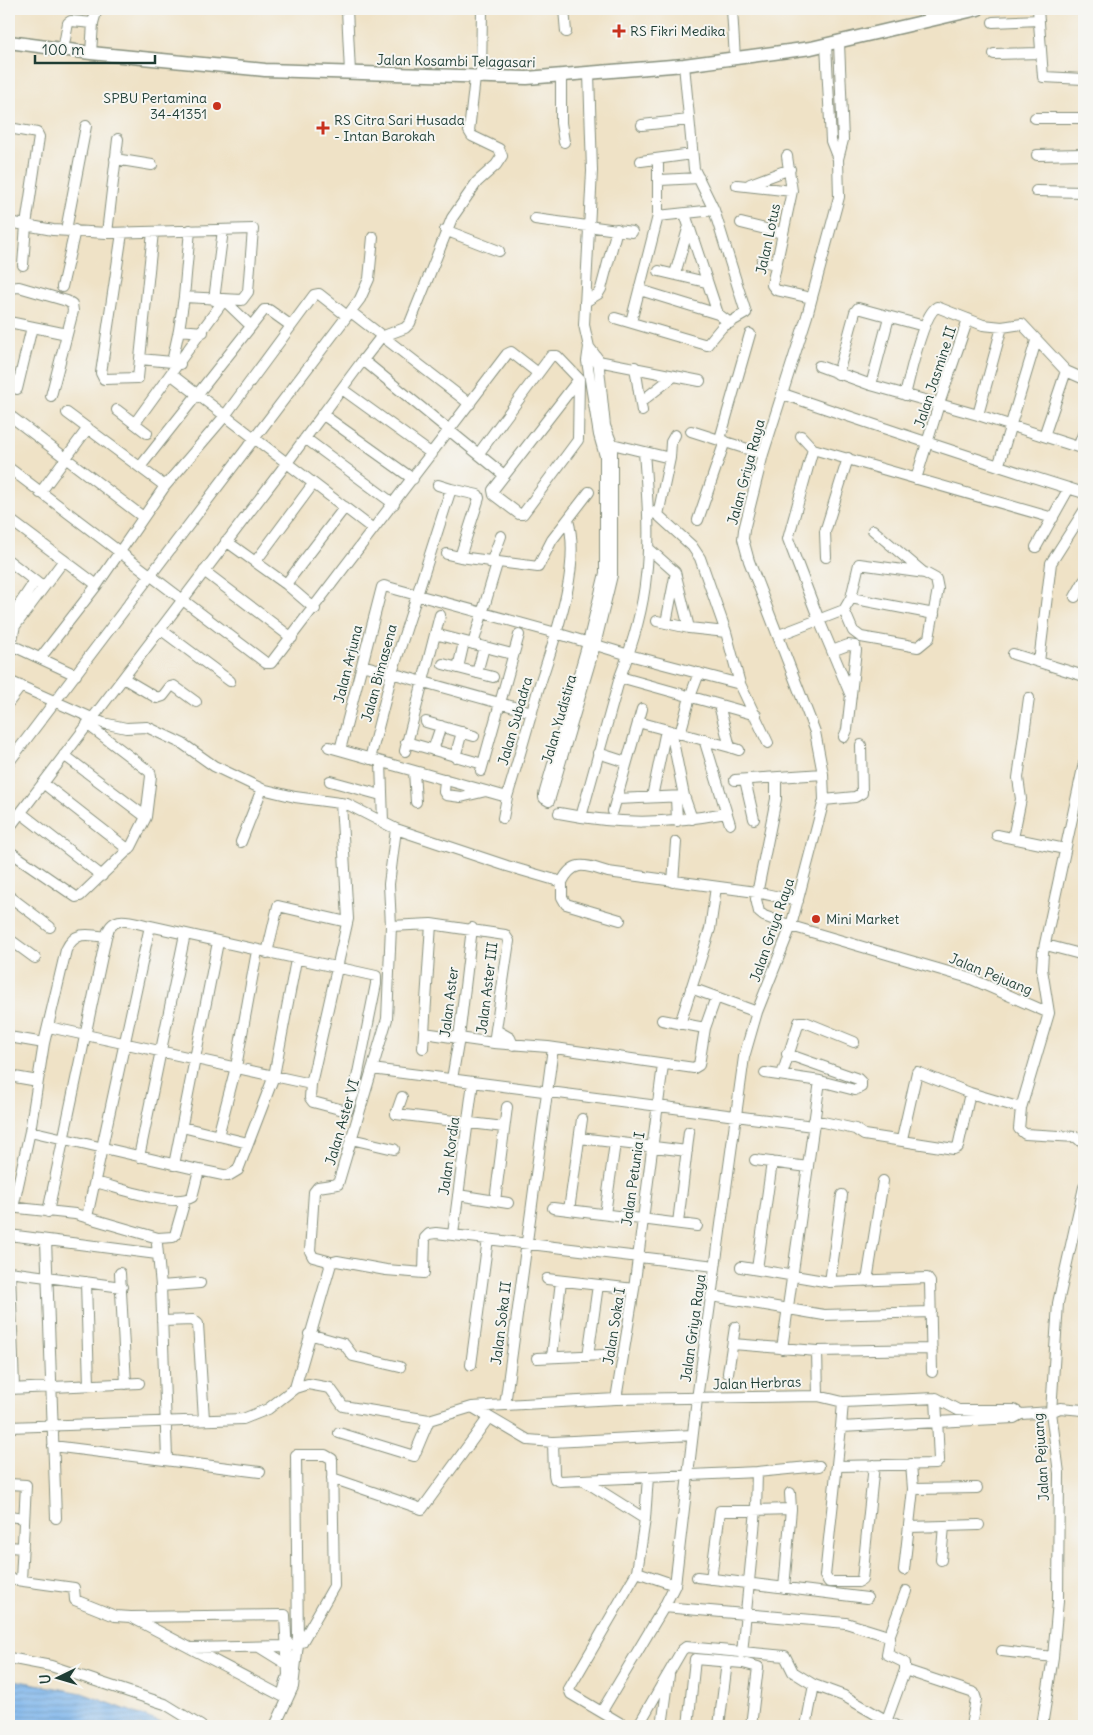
<svg xmlns="http://www.w3.org/2000/svg" width="1093" height="1735" viewBox="0 0 1093 1735" font-family="Delius,sans-serif">
  <style>
    .water { fill: url(#water-rules); stroke: #4e7890 }
    .lines { fill: none; stroke-linecap: round; stroke-linejoin: round }
    .minor-casing { stroke: #87907d; stroke-width: 12 }
    .major-casing { stroke: #87907d; stroke-width: 15 }
    .minor { stroke: #fff; stroke-width: 10 }
    .major { stroke: #fff; stroke-width: 12 }
    .poi-dot { fill: #c8321e; stroke: #f6f6f2; stroke-width: 2 }
    .labels { text-anchor: middle; dominant-baseline: central; stroke-width: 4; stroke-linejoin: round; paint-order: stroke }
    .poi-label { font-size: 14px; fill: #1f3d34; stroke: #f6f6f2; text-anchor: start }
    .street-label { font-size: 14px; fill: #1f3d34; stroke: #f6f6f2 }
  </style>
  <defs>
    <pattern id="water-rules" width="6" height="5" patternUnits="userSpaceOnUse" patternTransform="scale(1.25)"><rect width="6" height="5" fill="#7cb4eb"/><path d="M0 2.5h6" fill="none" stroke="#6594bf"/></pattern>
  </defs>
  <rect width="100%" height="100%" fill="#f6f6f2"/>
  <filter id="ink" filterUnits="userSpaceOnUse"><feTurbulence type="fractalNoise" baseFrequency=".02" numOctaves="2"/><feDisplacementMap in="SourceGraphic" scale="10" xChannelSelector="R" yChannelSelector="G"/><feConvolveMatrix kernelMatrix="1 2 1 2 8 2 1 2 1" color-interpolation-filters="sRGB"/></filter>
  <filter id="wash" filterUnits="userSpaceOnUse"><feTurbulence type="fractalNoise" baseFrequency=".0096" numOctaves="4" result="noise"/><feDisplacementMap in="SourceGraphic" scale="20" xChannelSelector="R" yChannelSelector="G"/><feGaussianBlur stdDeviation="1.12" result="paint"/><feColorMatrix in="noise" values="0 0 0 0 0 0 0 0 0 0 0 0 0 0 0 0 0 1.4 0 .05"/><feComposite in="paint" operator="in"/></filter>
  <g filter="url(#wash)">
    <rect width="100%" height="100%" fill="#efe2c6"/>
    <!-- water -->
    <path class="water" d="M9,1679L82,1693L170,1726H9Z"/>
  </g>
  <g filter="url(#ink)">
    <g class="lines">
      <defs>
        <path id="minor" d="M347,9L350,73
          M564,9L566,32
          M732,9L735,59
          M927,9L930,20
          M1038,9L1043,77L1084,79
          M993,22L1039,20
          M63,50L68,23L71,21L93,23L97,9
          M91,53L93,23
          M994,54L1041,53
          M561,76V123L564,142
          M481,78L482,9
          M1035,118H1084
          M642,125L689,120
          M9,128L37,133L39,137L26,225L23,265
          M1037,155L1084,154
          M787,156L792,191L772,285L776,290L811,298
          M115,159L152,165
          M838,159L843,140L839,43
          M641,161L692,154
          M660,180L699,178
          M750,184L790,169
          M737,185L792,191
          M1036,191L1084,192
          M685,214L718,314L730,323
          M658,216L714,210
          M535,219L632,232
          M9,222L53,230L107,233L253,229L248,292L242,300L184,297
          M741,223L782,233
          M66,230L86,126
          M190,230L184,297L179,330L203,332
          M445,230L499,251
          M107,233L118,139
          M122,233L101,373L104,379L138,378L153,232
          M762,261L776,264
          M659,271L706,282
          M675,274L688,229
          M62,287L75,230
          M9,288L19,287L67,301L72,304L73,311L51,396
          M640,290L718,314
          M214,300L223,230
          M585,302L598,294L601,289L617,229
          M351,312L470,404
          M615,318L707,345L722,327L746,313L714,210L694,169L684,65
          M9,322L67,334
          M631,322L658,216V159
          M179,330L172,362L180,364
          M589,347L598,359L605,426L612,444V575L595,645L549,801L544,798V795L588,643L605,573V456L599,435L587,361Z
          M589,347L584,325L592,171L589,73
          M140,359L172,362
          M363,360L504,475
          M593,360L700,381
          M819,366L871,385L978,415L1084,449
          M635,367L642,411
          M838,374L855,312L858,308L924,326
          M172,375L373,529
          M871,385L889,317
          M17,389L32,327
          M342,389L432,454
          M783,394C883,428 983,462 1084,493
          M905,395C910,377 922,315 937,307L983,325L1002,327L1022,324L1066,371L1084,379
          M642,401L674,376
          M117,410L147,433
          M67,413L165,486
          M322,414L413,479
          M9,415L143,517
          M978,415L1002,327
          M135,423L224,300L251,326
          M691,431L763,454
          M801,436L813,449L1053,518
          M1044,436L1066,371
          M305,438L394,504
          M720,439L750,334
          M606,447L612,444L670,458
          M1078,447L1084,432
          M813,449L788,539L819,620L851,696
          M479,453L551,356H557L579,379L578,440L523,514H519L494,495L493,490L579,379
          M999,464L1036,341
          M140,467L264,310H269L290,325
          M9,468L266,663H271L507,354L511,352L538,373
          M916,479L939,404L968,319
          M40,493L88,428
          M648,510L658,515L692,546L700,558L726,632L740,684L768,743
          M1084,511L1051,563L1039,662L1084,676
          M658,515L670,458L671,442L675,435
          M9,519L97,585
          M698,520L725,441
          M873,530L924,573
          M226,541L286,584L315,609
          M1036,547L1069,488
          M648,548L675,572L689,628
          M447,554L460,557L479,498L478,495L451,489
          M460,557L538,567L552,540L589,492
          M826,557L825,532L848,458
          M9,561L40,585
          M256,561L313,484
          M491,563L501,536
          M204,571L292,638
          M286,584L345,507
          M1075,597L1084,581
          M851,598L934,614
          M657,621L689,628L726,632
          M666,623L675,577
          M15,626L64,560
          M160,629L230,681
          M435,634L512,654
          M779,635L844,610L851,598L859,564L925,573L936,579L938,589L929,638L918,647L861,637L853,631L844,610
          M9,644L76,675
          M473,644L497,564
          M11,645L19,605L35,581
          M832,651L848,645L855,646L856,650L847,730L844,737
          M1013,654L1039,662
          M41,657L97,585L165,486L224,417L314,295L319,294L347,316
          M443,664L493,677
          M362,665L532,712
          M458,668L464,642
          M477,673L484,647
          M620,677L756,715
          M123,678L157,698L163,696L170,687L174,686L196,702
          M9,681L103,723L126,728L147,727L183,744L214,766L262,789L295,797L347,804L396,829L507,866L562,882C574,858 587,866 608,872L756,892L798,901
          M9,702L21,686
          M719,705L730,747L739,750
          M426,722L474,736
          M638,722L730,747
          M671,731L684,796L692,819
          M680,734L690,697L699,673
          M704,739L730,824
          M406,742L483,764
          M329,747L507,797
          M340,750L382,587L384,586L556,633L629,655L740,684
          M433,750L441,726
          M405,751L440,615
          M598,753L626,762
          M64,755L146,817
          M455,757L462,732
          M370,759L392,673L451,489L438,485
          M9,762L360,299L369,279L373,237
          M381,762L383,822
          M1084,763L1043,953L1042,969L1049,1013L1021,1108L1019,1129L1025,1134L1076,1137L1084,1144
          M414,771L416,802
          M481,771L519,635
          M776,778V799L756,899L759,912L764,916L791,926L969,978L1049,1013
          M445,779L444,792L446,795L461,797L486,791
          M735,780L823,774
          M745,780L754,819
          M330,781L381,795
          M43,783L129,850
          M652,797L666,730
          M676,797L677,821
          M617,799L684,796
          M824,800L855,797L862,793L861,745
          M613,811L642,709
          M21,813L102,876
          M559,813C620,825 666,824 726,813
          M581,817L620,677C632,646 643,609 646,576C651,535 647,493 644,452
          M503,818L507,797C518,761 528,726 538,690C553,642 582,569 568,520
          M9,828L286,464L363,360L381,337L405,328L410,323L452,218L477,182L496,165L502,156L499,149L472,136L469,131L475,78
          M997,835L1065,849
          M1013,838L1021,799L1018,778L1029,698
          M241,842L262,789
          M9,851L76,897L80,896L131,847L146,817L151,776L150,772L87,724
          M562,882V897L566,904L620,920
          M673,882L676,842
          M9,896L50,927
          M391,926L431,924L505,935L509,941L494,1043
          M9,939L35,958
          M1046,945L1084,955
          M267,953L278,906L347,922
          M691,988L757,1012
          M662,1020L705,1028
          M680,1024L710,929L716,887
          M49,1027L311,1084
          M496,1030L510,1038L513,1045
          M424,1033L494,1043L548,1047L694,1068L699,1065L705,1028L716,997
          M9,1037L44,1043
          M423,1048L431,924
          M372,1069L813,1126
          M765,1073L820,1081L855,1090L861,1087V1082L858,1079L787,1054
          M782,1075L799,1022H805L854,1042
          M9,1076L38,1081
          M452,1079L459,1038L472,928
          M402,1097L396,1114L504,1127
          M814,1120L855,1129L864,1135L954,1149L958,1147L970,1093
          M182,1127L248,1143
          M30,1131L199,1170L228,1176L238,1170L274,1076L296,960
          M218,1136L236,1067L257,951
          M580,1138L687,1151
          M351,1139L394,1149
          M902,1139L917,1072L970,1093L1021,1108
          M139,1157L185,934
          M755,1160L808,1167
          M174,1165L218,942
          M95,1182C117,1187 173,1208 192,1197L199,1170
          M458,1195L508,1203
          M495,1201L507,1107
          M9,1207L75,1214L158,1238L173,1237L175,1235L185,1200
          M13,1208L30,1131L44,1043L66,950C75,931 87,934 106,937
          M553,1208L697,1226
          M569,1210L582,1119
          M48,1212L106,937C112,912 130,922 150,926L376,976V984L354,1093L347,1111L313,1102L310,1098L311,1084L348,919L341,803
          M605,1214L615,1143
          M87,1217L150,926
          M678,1223L689,1132
          M453,1234L473,1082
          M9,1235L157,1254
          M46,1240L56,1518
          M157,1244L161,1286L167,1459
          M330,1263L337,1261L386,1270L424,1273L425,1238L429,1234L436,1233L715,1266
          M741,1267L830,1282L927,1278L930,1282L932,1372
          M757,1269L772,1162
          M9,1272L122,1287
          M10,1272L14,1388
          M120,1273L126,1384
          M547,1279L634,1289
          M867,1281L883,1181
          M86,1282L89,1385
          M830,1282L842,1195
          M161,1286L200,1283
          M712,1296L824,1315L931,1312
          M162,1321L193,1320L198,1324L204,1419
          M309,1334L344,1344L353,1356L400,1367
          M733,1344L817,1351L932,1349
          M782,1349L820,1081
          M817,1351L818,1396
          M588,1356L598,1285
          M552,1357L561,1281
          M537,1358L604,1355
          M471,1365L488,1239
          M728,1373L735,1327
          M295,1388L330,1267L328,1261L313,1257L310,1251L314,1192L318,1187L338,1184L387,1019L391,926L389,884L396,829
          M9,1389L139,1383
          M616,1399L634,1289L663,1065
          M843,1402L936,1398L958,1410H1014L1021,1414L1051,1412L1060,1408L1083,1410
          M505,1405L553,1048
          M472,1407L528,1440L553,1442L692,1435
          M9,1427L243,1419L268,1409L295,1388L308,1384L330,1388L343,1406L429,1420L472,1407L505,1405L616,1399L818,1396L843,1402L841,1427L1014,1418L1021,1414
          M841,1427L825,1576L829,1582H858L862,1580L874,1465
          M339,1433L414,1456L429,1420
          M553,1442L554,1474L555,1479L560,1481L757,1472L819,1466
          M53,1446L260,1472
          M838,1466L936,1464L939,1460L936,1398
          M332,1478L422,1509L489,1417
          M583,1480L645,1519
          M9,1484L26,1485L21,1580
          M913,1489L977,1488
          M9,1516L24,1518
          M909,1527L979,1525
          M9,1547L23,1548
          M941,1560L944,1526
          M904,1570L913,1489L911,1464
          M637,1572L675,1585
          M697,1577L867,1598
          M9,1579L74,1588L75,1600L115,1616L131,1617
          M711,1579L720,1511L791,1509
          M784,1588L791,1509L790,1493
          M664,1607L846,1623L888,1636L890,1638L887,1654L905,1663V1670L974,1693L976,1699L971,1726
          M285,1615L288,1675L282,1696L131,1617Z
          M889,1637L906,1591
          M259,1647L288,1665
          M191,1648L287,1646L302,1642L334,1586L332,1459L325,1455H296L298,1644L293,1687L275,1726
          M1002,1651L1053,1657
          M742,1653L756,1510L757,1472
          M9,1658L51,1666L165,1704L201,1726
          M602,1711L664,1607L675,1585L697,1399L744,1057L757,1012L791,926L824,800L823,774L815,732L749,561L743,539L744,530L763,454L807,316L839,197L838,159L831,141L826,45
          M886,1722L905,1670
          M625,1726L571,1694L569,1689L637,1572L645,1519L648,1477
          M638,1726L682,1650L686,1647L785,1656L793,1672L814,1685L844,1696L896,1726
          M662,1726L669,1675
          M688,1726L695,1659L743,1663L758,1667L751,1726
          M719,1726L727,1662
          M806,1726L814,1685
          M1042,1726L1053,1657L1058,1601L1059,1473L1051,1412L1058,1303L1084,1187"/>
        <path id="major" d="M9,42L91,53L265,70L527,78L684,65L811,48L978,9"/>
      </defs>
      <!-- minor casing -->
      <use href="#minor" class="minor-casing"/>
      <!-- major casing -->
      <use href="#major" class="major-casing"/>
      <!-- minor -->
      <use href="#minor" class="minor"/>
      <!-- major -->
      <use href="#major" class="major"/>
    </g>
  </g>
  <!-- markers -->
  <g class="poi-dot">
    <path d="M616.5 23.5h5v5h5v5h-5v5h-5v-5h-5v-5h5z"/>
    <circle cx="217" cy="106" r="5"/>
    <path d="M320.5 120.5h5v5h5v5h-5v5h-5v-5h-5v-5h5z"/>
    <circle cx="816" cy="919" r="5"/>
  </g>
  <g class="labels">
    <!-- poi labels -->
    <g class="poi-label">
      <text x="630" y="31">RS Fikri Medika</text>
      <text x="207" y="98" text-anchor="end">SPBU Pertamina<tspan x="207" dy="16">34-41351</tspan></text>
      <text x="334" y="120">RS Citra Sari Husada<tspan x="334" dy="16">- Intan Barokah</tspan></text>
      <text x="826" y="919">Mini Market</text>
    </g>
    <!-- street labels -->
    <g class="street-label">
      <text transform="translate(456 61) rotate(1)">Jalan Kosambi Telagasari</text>
      <text transform="translate(768 239) rotate(-78)">Jalan Lotus</text>
      <text transform="translate(935 377) rotate(-72)">Jalan Jasmine II</text>
      <text transform="translate(746 472) rotate(-75)">Jalan Griya Raya</text>
      <text transform="translate(348 664) rotate(-76)">Jalan Arjuna</text>
      <text transform="translate(379 673) rotate(-75)">Jalan Bimasena</text>
      <text transform="translate(559 719) rotate(-74)">Jalan Yudistira</text>
      <text transform="translate(515 721) rotate(-74)">Jalan Subadra</text>
      <text transform="translate(772 930) rotate(-71)">Jalan Griya Raya</text>
      <text transform="translate(991 974) rotate(22)">Jalan Pejuang</text>
      <text transform="translate(487 988) rotate(-83)">Jalan Aster III</text>
      <text transform="translate(449 1002) rotate(-83)">Jalan Aster</text>
      <text transform="translate(342 1122) rotate(-74)">Jalan Aster VI</text>
      <text transform="translate(449 1156) rotate(-82)">Jalan Kordia</text>
      <text transform="translate(633 1179) rotate(-82)">Jalan Petunia I</text>
      <text transform="translate(501 1323) rotate(-83)">Jalan Soka II</text>
      <text transform="translate(614 1326) rotate(-81)">Jalan Soka I</text>
      <text transform="translate(693 1328) rotate(-82)">Jalan Griya Raya</text>
      <text transform="translate(757 1383) rotate(-2)">Jalan Herbras</text>
      <text transform="translate(1041 1457) rotate(-94)">Jalan Pejuang</text>
    </g>
  </g>
  <!-- margin -->
  <rect width="1093" height="1735" fill="none" stroke="#f6f6f2" stroke-width="30"/>
  <!-- north arrow -->
  <g transform="translate(58 1678) rotate(265)" stroke="#f6f6f2" stroke-width="4" paint-order="stroke">
  <path d="M0-4L9 19L0 12L-9 19Z" fill="#1f3d34"/>
  <text y="-8" font-size="14" font-weight="bold" text-anchor="middle" fill="#1f3d34">U</text>
  </g>
  <!-- scale -->
  <path d="M35 55v8h120v-8" fill="none" stroke="#1f3d34" stroke-width="2.5"/>
  <text x="42" y="55" font-size="15" fill="#1f3d34" stroke="#f6f6f2" stroke-width="4" paint-order="stroke">100 m</text>
</svg>
